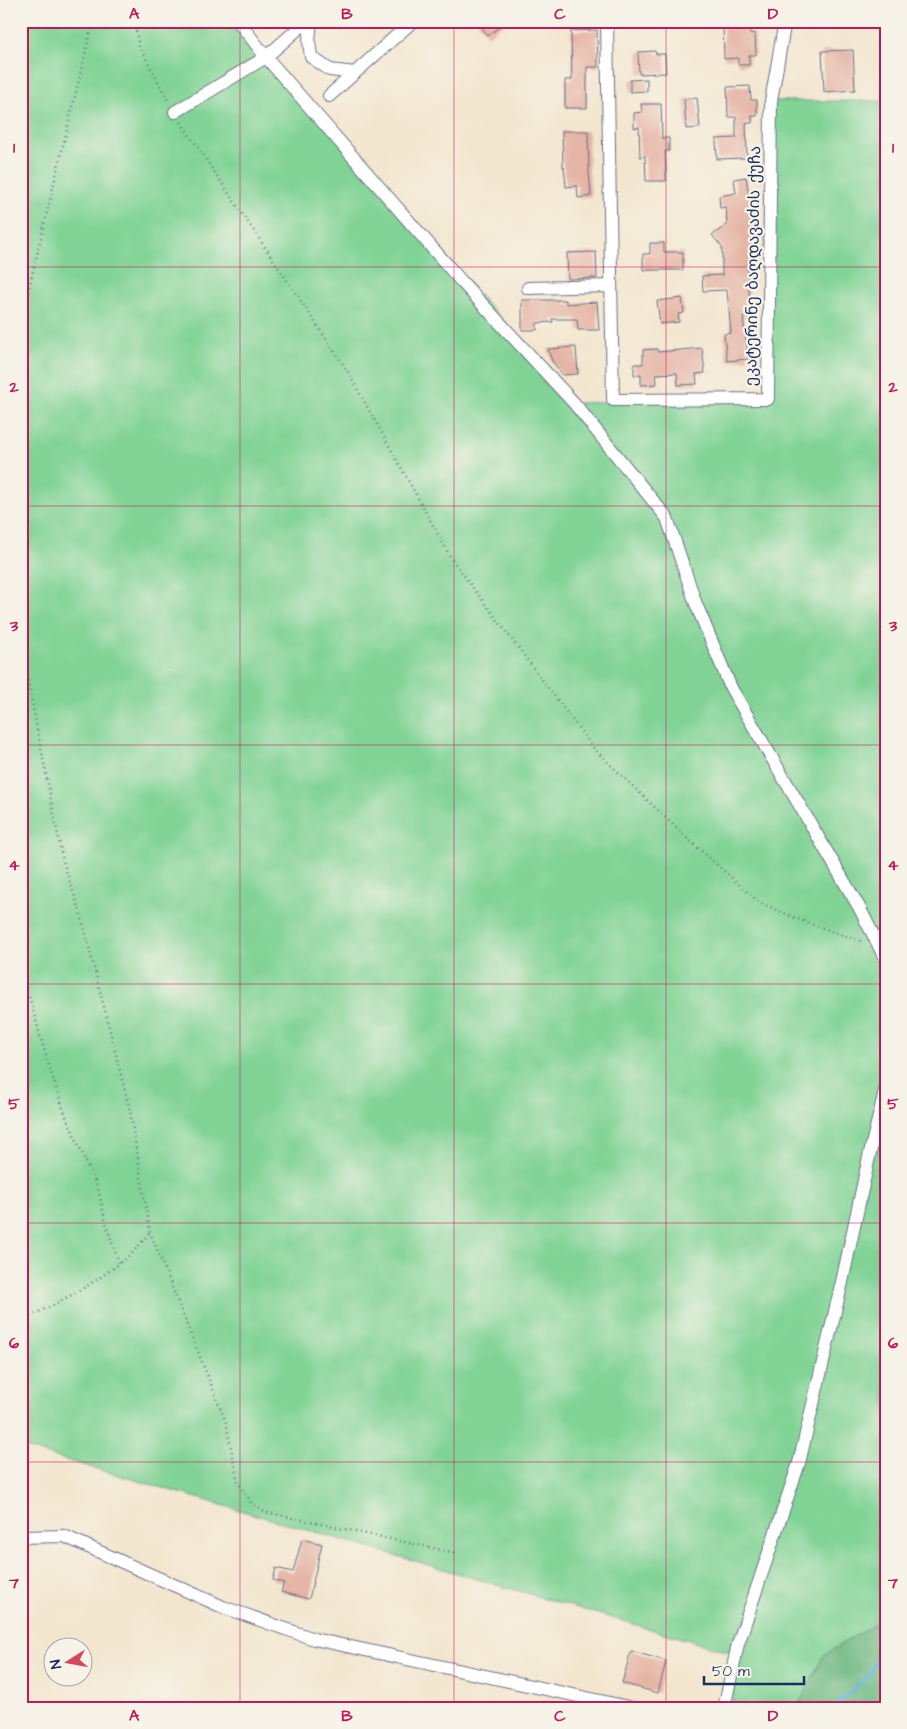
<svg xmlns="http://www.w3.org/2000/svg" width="907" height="1729" viewBox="0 0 907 1729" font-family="'Architects Daughter','Noto Sans Georgian',sans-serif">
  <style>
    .green { fill: #80d395; stroke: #4e817a }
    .forest { fill: #68b57e; stroke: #42726e }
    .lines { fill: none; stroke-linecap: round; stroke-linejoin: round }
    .stream { stroke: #48acc7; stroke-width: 4 }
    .building { fill: #e5b4a4 }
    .minor-casing { stroke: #676f86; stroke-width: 14 }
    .path { stroke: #676f86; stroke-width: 2.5; stroke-dasharray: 1 4; stroke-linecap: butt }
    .minor { stroke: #fff; stroke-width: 12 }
    .grid { fill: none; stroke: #c2185b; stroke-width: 1; stroke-opacity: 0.55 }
    .labels { text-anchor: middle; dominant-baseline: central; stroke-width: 4.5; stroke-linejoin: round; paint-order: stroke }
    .street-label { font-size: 16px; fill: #1b2f5e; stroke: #f7f3e8 }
    .neatline { fill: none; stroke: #c2185b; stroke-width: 2 }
    .grid-label { font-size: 16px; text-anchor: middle; font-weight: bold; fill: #c2185b }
  </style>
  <rect width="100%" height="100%" fill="#f7f3e8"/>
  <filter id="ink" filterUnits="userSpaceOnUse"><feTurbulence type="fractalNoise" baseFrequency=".02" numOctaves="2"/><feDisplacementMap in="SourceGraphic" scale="10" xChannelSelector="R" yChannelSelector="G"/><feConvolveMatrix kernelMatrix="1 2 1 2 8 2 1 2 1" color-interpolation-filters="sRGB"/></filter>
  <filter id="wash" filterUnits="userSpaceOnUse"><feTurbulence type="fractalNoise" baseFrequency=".0096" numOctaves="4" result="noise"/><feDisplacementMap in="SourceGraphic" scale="20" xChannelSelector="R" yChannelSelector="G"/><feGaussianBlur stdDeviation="1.12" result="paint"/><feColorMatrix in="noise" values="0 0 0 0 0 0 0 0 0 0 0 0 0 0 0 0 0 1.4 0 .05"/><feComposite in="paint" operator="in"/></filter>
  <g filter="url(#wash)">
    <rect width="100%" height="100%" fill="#f3e6cf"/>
    <!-- green -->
    <path class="green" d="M21,21H238L575,403L768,399L771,101H886V1617L824,1655L797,1708H731L738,1651H726L21,1447Z"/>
    <!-- forest -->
    <path class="forest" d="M886,1617V1708H797L824,1655Z"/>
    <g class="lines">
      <!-- stream -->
      <path class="stream" d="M835,1708L837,1704L867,1678L886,1644"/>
    </g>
    <g id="blocks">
      <!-- building -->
      <path class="building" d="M477,21H507L488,36Z
        M749,25L750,34L755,33L756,55H749V65H738V58L724,59L723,26Z
        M597,30L598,67H587V108H565V80H572L571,31Z
        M853,50L855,90L824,92L822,51Z
        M655,51L656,54H665L666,73L639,74L638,52Z
        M647,79V91L630,92V80Z
        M750,86L751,100H757V116H752V123H746L747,158L717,159L716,139L736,138V117H728L727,87Z
        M697,98L700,128L686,129L684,99Z
        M641,104H661L662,138H669V151H665L666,181H646L645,156L640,157L639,127L634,128V113L642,112Z
        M562,131H588L589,172L591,196L578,198L577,186L566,187L564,167H563Z
        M746,177L752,213L755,212L758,260H748V283L752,316L743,317L748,359L727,361L724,334L731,333L727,290L703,291L702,276L722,275V247L712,235L727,225L726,207L720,208L719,196L736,193L734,179Z
        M650,243H664V252H683V270H643V254H650Z
        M596,252L597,278L568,279L567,253Z
        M682,298L684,313L678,314L679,322L660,324L657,301Z
        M522,300H566V304L597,302L599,330H578L577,319H552L553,322L537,323V330H522Z
        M576,347L578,374L563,375L552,361L548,349Z
        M702,348L705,373L696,374L697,384L678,385L677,373L656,374L657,384L641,385V374L634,375V364H643V350L657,349L658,352Z
        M302,1539L322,1544L309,1599L281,1592L284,1583L273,1580L276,1568L293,1572Z
        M631,1651L666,1661L658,1693L622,1683Z"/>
    </g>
  </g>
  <g filter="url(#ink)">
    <use href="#blocks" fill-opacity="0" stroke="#676f86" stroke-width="1"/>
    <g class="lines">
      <defs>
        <path id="minor" d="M238,21L266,57L461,281L574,403L667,518L696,604L731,688L859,907L886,960
          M311,21L309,41L311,57L330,70L355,73
          M607,21L613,400L768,399L771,101L785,21
          M329,96L413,21
          M175,112L266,57L307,21
          M528,288L611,286
          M21,1537L64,1536L223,1607L314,1639L633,1708
          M724,1708L738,1644L799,1463L842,1282L869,1157L886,1087"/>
      </defs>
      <!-- minor casing -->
      <use href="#minor" class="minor-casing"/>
      <!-- path -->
      <path class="path" d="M135,21L138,44L169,102
        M181,122L347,370L451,558L595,750L689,840L760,903L808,923L860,941L863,944
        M21,321L93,21
        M21,646L63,861L81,915L130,1111L150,1232L226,1422L238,1483L251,1502L265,1512L456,1553
        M21,968L48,1063L65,1114L98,1189L107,1227L119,1263
        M21,1320C60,1303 100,1281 132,1253C138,1247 144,1239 150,1232"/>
      <!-- minor -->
      <use href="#minor" class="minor"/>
    </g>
  </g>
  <!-- grid -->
  <path class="grid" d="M240,21V1708M454,21V1708M666,21V1708M21,267H886M21,506H886M21,745H886M21,984H886M21,1223H886M21,1462H886"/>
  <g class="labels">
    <!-- street labels -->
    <g class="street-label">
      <text transform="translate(753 266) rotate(-89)">ეკატერინე ბაღდავაძის ქუჩა</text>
    </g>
  </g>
  <!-- margin -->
  <rect width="907" height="1729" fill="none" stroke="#f7f3e8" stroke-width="55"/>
  <!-- north arrow -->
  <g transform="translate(68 1662) rotate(259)"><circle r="24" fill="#f7f3e8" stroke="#9fa5b1"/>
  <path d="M0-4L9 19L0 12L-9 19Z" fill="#d1495b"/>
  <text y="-8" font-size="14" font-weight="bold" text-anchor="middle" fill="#1b2f5e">N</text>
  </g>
  <!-- scale -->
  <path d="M704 1676v8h100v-8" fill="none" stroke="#1b2f5e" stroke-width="2.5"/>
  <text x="712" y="1676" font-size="15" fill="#1b2f5e" stroke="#f7f3e8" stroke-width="4" paint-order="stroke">50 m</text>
  <rect x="28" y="28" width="852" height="1674" class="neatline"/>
  <g class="grid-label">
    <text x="134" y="19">A</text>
    <text x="347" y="19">B</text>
    <text x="560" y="19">C</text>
    <text x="773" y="19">D</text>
    <text x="14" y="153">1</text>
    <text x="893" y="153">1</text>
    <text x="14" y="392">2</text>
    <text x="893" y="392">2</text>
    <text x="14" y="631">3</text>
    <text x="893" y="631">3</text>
    <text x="14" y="870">4</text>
    <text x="893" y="870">4</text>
    <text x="14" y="1109">5</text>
    <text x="893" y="1109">5</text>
    <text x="14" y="1348">6</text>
    <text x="893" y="1348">6</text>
    <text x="14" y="1588">7</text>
    <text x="893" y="1588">7</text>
    <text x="134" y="1721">A</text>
    <text x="347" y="1721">B</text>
    <text x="560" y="1721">C</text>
    <text x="773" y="1721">D</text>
  </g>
</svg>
